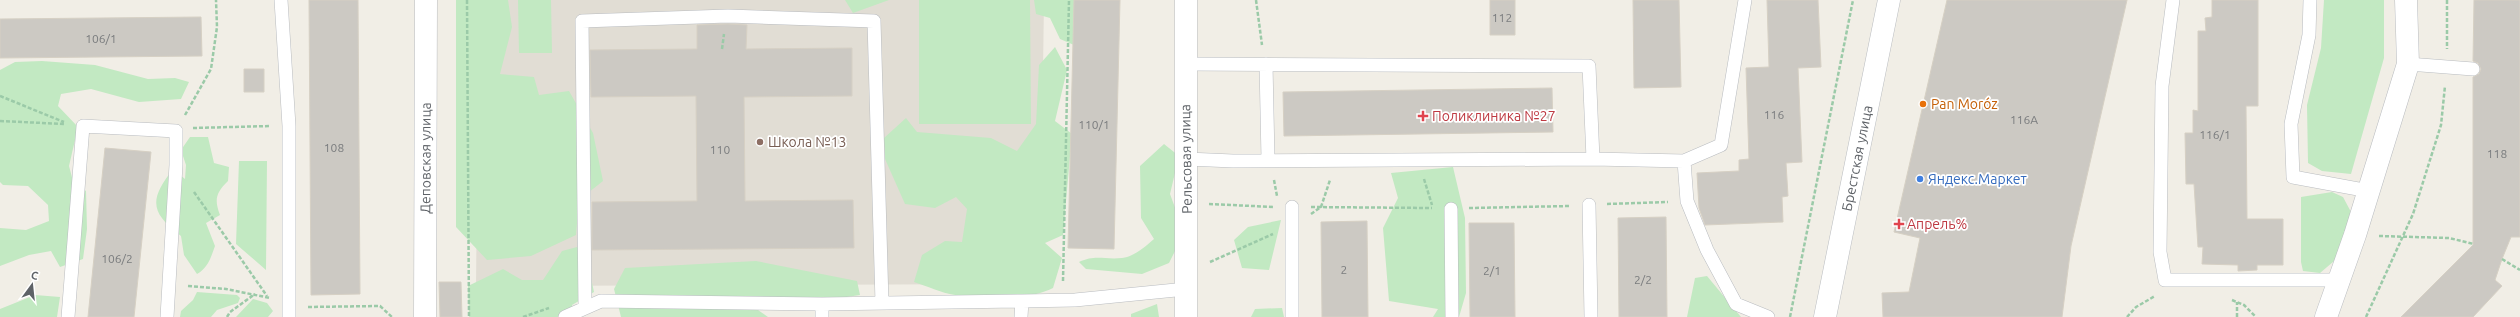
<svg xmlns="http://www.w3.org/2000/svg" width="2520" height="317" viewBox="0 0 2520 317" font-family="Ubuntu,sans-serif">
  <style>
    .education { fill: #e1ddd4 }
    .green { fill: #c2e9c2 }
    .building { fill: #ccc9c3; stroke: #d6d0c4 }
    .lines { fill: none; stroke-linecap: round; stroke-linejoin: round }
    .service-casing { stroke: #b9bcc0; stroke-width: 14 }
    .minor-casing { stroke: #b9bcc0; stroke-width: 23 }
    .path { stroke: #9bcaa8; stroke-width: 2.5; stroke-dasharray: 4 2; stroke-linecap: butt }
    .service { stroke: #fff; stroke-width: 13 }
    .minor { stroke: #fff; stroke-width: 22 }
    .food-dot { fill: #e8710a; stroke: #fff; stroke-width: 1.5 }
    .health-dot { fill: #e0444e; stroke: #fff; stroke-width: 1.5 }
    .education-dot { fill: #8d6e63; stroke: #fff; stroke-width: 1.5 }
    .shop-dot { fill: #3f7fe0; stroke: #fff; stroke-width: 1.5 }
    .labels { text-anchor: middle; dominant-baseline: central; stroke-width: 3.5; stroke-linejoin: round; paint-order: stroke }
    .number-label { font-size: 12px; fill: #7a7c7e }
    .food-label { font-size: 14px; fill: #c56008; stroke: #fff; text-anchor: start }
    .health-label { font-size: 14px; fill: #be3a42; stroke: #fff; text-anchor: start }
    .education-label { font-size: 14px; fill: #785e54; stroke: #fff; text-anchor: start }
    .street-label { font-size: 14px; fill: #5e6267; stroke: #fff }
    .shop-label { font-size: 14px; fill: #366cbe; stroke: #fff; text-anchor: start }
  </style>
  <rect width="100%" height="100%" fill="#f1eee6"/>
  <!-- education -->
  <path class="education" d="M479,0H1044L1040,284L476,286Z"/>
  <!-- green -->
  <path class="green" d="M456,0H508L512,27L500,74L534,77L539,95L569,91L593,133L603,181L579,200L576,235L531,256L487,260L456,227Z
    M518,0H551L552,53H519Z
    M845,0H889L853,13Z
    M919,0H1030L1031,124H919Z
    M1034,0H1075L1074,45L1060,39L1050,18L1036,14Z
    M2324,0H2384V58L2351,174L2322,171L2308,163L2307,105L2321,48Z
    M1055,47L1067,70L1055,121L1072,134L1063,235L1045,243L1062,258L1053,288C1029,300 982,301 955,295C941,293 927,286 914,282L922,255L945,241L962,242L967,209L956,197L935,208L905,204L885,159L884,138L906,118L917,132L991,138L1017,151L1036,124L1039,65Z
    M42,61L95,65L148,79L175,78L189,82L181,99L139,102L91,89L61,94L58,106L78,127L69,166L73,181L86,191L87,229L83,259L60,267L51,251L29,255L0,266V228L26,230L49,221L48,205L28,186L3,185L0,182V70L15,62Z
    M190,137H208L214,163L229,167L228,181C216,193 214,199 220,215L206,223L215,246C211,257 208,268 197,274L184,255L181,236C150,212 149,200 173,169L185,179L186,165L181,150Z
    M1164,144L1179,156L1170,194L1177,213L1178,245L1169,263L1142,274L1086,269L1079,262C1096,254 1104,260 1122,258C1133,257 1145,247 1154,239L1141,218L1140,166Z
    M239,161H267L266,270L236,244Z
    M1453,167L1465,218L1466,293L1459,317H1433L1438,309L1389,301L1383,228L1398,198L1391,173Z
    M2332,192L2343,197L2351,212L2340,256L2320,273L2303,271L2301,262V197Z
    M1281,220L1269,270L1242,268L1234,240L1248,227Z
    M577,247L587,259L594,292L572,305L575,317H469L468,286L503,269L522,280H543L562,251Z
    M756,261L857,281L860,295L758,310L768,317H621L614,289L625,268Z
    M1707,276L1741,317H1687L1695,278Z
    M197,292L237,295L240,298L238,303L217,310L211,317H180L181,311L193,300Z
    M35,295L60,297L57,317H0V309Z
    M253,299L267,303L273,311L268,317H236Z
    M1157,304L1159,317H1131V314Z
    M1282,308L1284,317H1251L1255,309Z"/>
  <!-- building -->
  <path class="building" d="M309,0H358L360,294L311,295Z
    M1074,0H1120L1114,249L1068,248Z
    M1490,0H1515V35H1490Z
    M1633,0H1679L1681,87L1634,88Z
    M1767,0H1818L1821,67L1798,68L1802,162L1786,163L1788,196L1782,197L1783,222L1705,225L1699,208L1697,173L1739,171V160L1749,159L1746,68L1769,67Z
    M1947,0H2127L2071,246L2062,317H1883L1882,293L1909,292L1920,238L1894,232Z
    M2212,0H2258V106H2246L2247,219H2283V265H2257V270L2238,271V265L2202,264L2203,247H2198L2194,184H2186L2185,133H2193V110L2198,111V31H2206L2205,18L2212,17Z
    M2474,0H2520V237H2511L2502,259L2495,280L2502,286L2473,317H2401L2473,245V77L2479,74L2481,69L2478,63L2473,61Z
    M201,17L202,56L0,58V19Z
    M728,24L747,25L746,49L852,48V96L744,97L745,201L853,200L854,248L592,250V202L697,201L696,96L591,97L590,50L697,49V25Z
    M244,69H264V92H244Z
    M1552,88L1553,132L1284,136L1283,92Z
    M105,148L151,152L134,317H88Z
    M1666,217L1667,317H1619L1618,218Z
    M1367,221L1368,317H1322L1321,222Z
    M1469,223H1514L1515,317H1470Z
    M439,282H461L462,317H440Z"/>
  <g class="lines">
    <defs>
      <path id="service" d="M281,0L289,126V317
        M2173,0L2162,86L2160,252L2165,280H2340
        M2310,0L2309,35L2291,124L2293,177L2369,191
        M1185,64L1589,66L1593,159
        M1266,64L1268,159
        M2408,64L2473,69
        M1187,159L1233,161L1593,159L1684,161L1721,145L1745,0
        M1684,161L1687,201L1707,250L1736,304L1768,317
        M1589,205L1591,317
        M1292,207V317
        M1451,209L1452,317
        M822,304V317
        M585,307L582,21L728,16L874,21L882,303
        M68,317L83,126L176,131V165L167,317
        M565,317L601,301L822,304L1022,301L1075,300L1186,289
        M1021,317L1022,301"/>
      <g id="minor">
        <path id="s1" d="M425,317L426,0"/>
        <path d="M1186,317V0"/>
        <path id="s2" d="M1825,317L1889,0"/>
        <path d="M2326,317L2355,235L2408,64L2406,0"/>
      </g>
    </defs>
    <!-- service casing -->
    <use href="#service" class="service-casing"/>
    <!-- minor casing -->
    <use href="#minor" class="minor-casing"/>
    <!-- path -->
    <path class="path" d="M467,0L469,317
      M1256,0L1262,45
      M2447,0V49
      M722,49L724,34
      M0,96L64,122
      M185,115L211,69L217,27L216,0
      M0,121L64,124
      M193,128L270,126
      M1424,179L1432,205
      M1274,180L1277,196
      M194,192L267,296
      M1209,204L1274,207
      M1607,204L1668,202
      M1311,207L1432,208
      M1469,208L1570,206
      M1311,214L1321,207L1330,180
      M2379,236L2449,238L2474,244
      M2502,259L2520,270
      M1210,262L1273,234
      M1063,281L1069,0
      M188,286L226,289L270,298
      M2232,300L2244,305L2256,317
      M308,307L380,306L392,317
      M227,317L230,312L255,294
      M523,317L549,308
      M1790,317L1853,0
      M2127,317L2136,307L2155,296
      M2237,317V302
      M2366,317L2413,214L2441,125L2445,86"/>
    <!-- service -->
    <use href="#service" class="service"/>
    <!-- minor -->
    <use href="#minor" class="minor"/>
  </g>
  <!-- markers -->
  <circle class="food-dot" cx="1923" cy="104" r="4"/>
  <g class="health-dot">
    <path d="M1421 110h4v4h4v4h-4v4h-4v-4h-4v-4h4z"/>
    <path d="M1897 218h4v4h4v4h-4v4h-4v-4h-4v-4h4z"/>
  </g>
  <circle class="education-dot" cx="760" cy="142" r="4"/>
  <circle class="shop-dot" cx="1920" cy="179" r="4"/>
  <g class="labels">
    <!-- number labels -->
    <g class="number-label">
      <text x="1502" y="17">112</text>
      <text x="101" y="38">106/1</text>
      <text x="1774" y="114">116</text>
      <text x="2024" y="119">116А</text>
      <text x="1094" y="124">110/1</text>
      <text x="2215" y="134">116/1</text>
      <text x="334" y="147">108</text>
      <text x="720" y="149">110</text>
      <text x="2497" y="153">118</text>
      <text x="117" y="258">106/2</text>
      <text x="1344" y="269">2</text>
      <text x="1492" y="270">2/1</text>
      <text x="1643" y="279">2/2</text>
    </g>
    <!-- food labels -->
    <g class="food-label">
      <text x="1931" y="104">Pan Moróz</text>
    </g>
    <!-- health labels -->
    <g class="health-label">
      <text x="1432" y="116">Поликлиника №27</text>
      <text x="1907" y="224">Апрель%</text>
    </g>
    <!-- education labels -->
    <g class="education-label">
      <text x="768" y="142">Школа №13</text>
    </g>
    <!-- street labels -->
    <g class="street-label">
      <text stroke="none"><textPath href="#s1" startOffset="159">Деповская улица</textPath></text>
      <text stroke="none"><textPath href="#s2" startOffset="162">Брестская улица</textPath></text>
      <text transform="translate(1186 159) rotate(-91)">Рельсовая улица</text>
    </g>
    <!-- shop labels -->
    <g class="shop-label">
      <text x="1928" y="179">Яндекс.Маркет</text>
    </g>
  </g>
  <!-- north arrow -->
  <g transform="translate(32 285) rotate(15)" stroke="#ffffff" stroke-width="3" paint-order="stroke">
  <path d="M0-3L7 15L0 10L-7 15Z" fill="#5e6267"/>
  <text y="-6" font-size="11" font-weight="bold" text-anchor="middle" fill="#5e6267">С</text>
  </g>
</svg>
